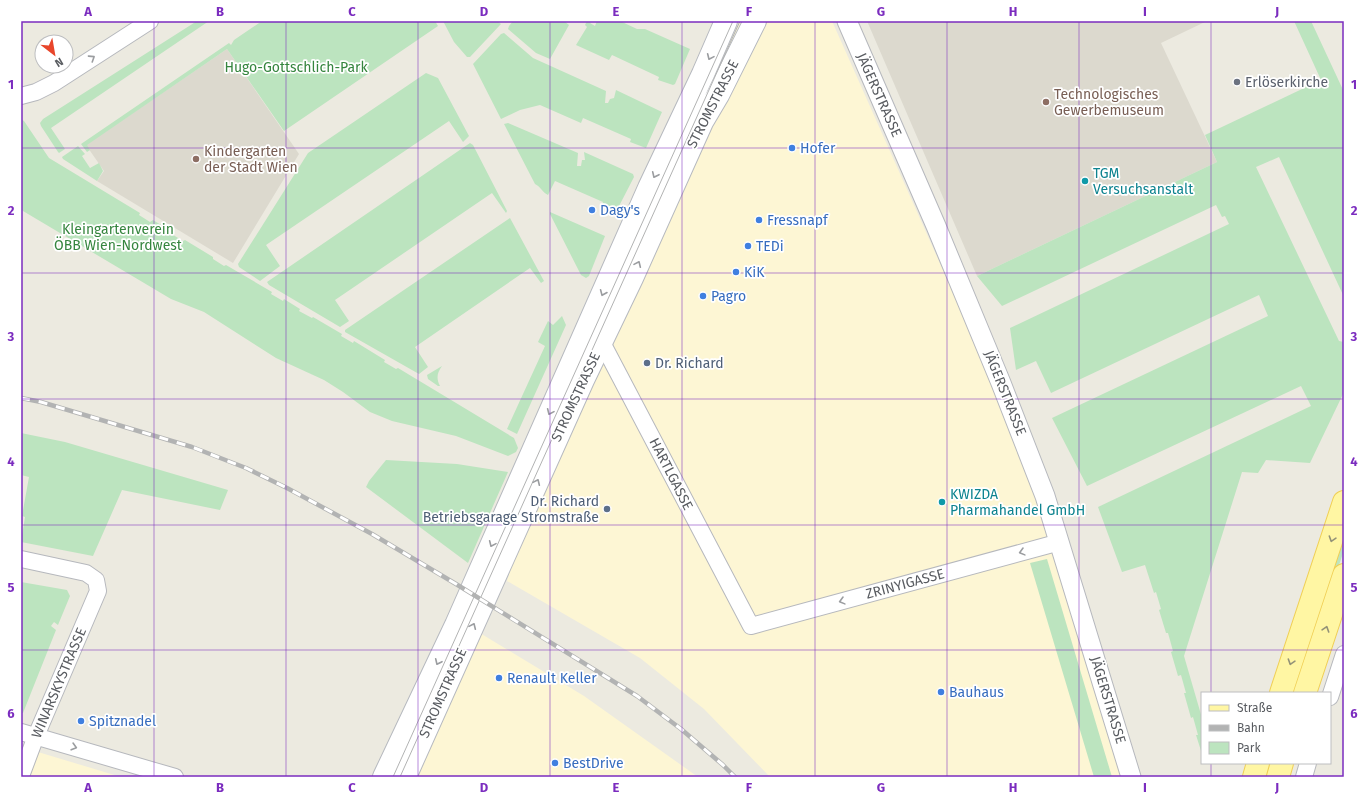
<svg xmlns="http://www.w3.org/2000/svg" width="1365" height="798" viewBox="0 0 1365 798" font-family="'Fira Sans',sans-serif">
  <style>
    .commercial { fill: #fdf6d4 }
    .education { fill: #dcd9ce }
    .green { fill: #bce4bf }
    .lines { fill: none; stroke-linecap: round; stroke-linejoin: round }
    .minor-casing { stroke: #b6b8bd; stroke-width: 18 }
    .tertiary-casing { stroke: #b6b8bd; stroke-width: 21 }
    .secondary-casing { stroke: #b6b9bf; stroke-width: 24 }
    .primary-casing { stroke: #f0cf55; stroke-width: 24 }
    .minor { stroke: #fff; stroke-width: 16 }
    .tertiary { stroke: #fff; stroke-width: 19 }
    .secondary { stroke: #fff; stroke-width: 22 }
    .primary { stroke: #fff6a3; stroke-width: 22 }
    .tram { stroke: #b2b3b3; stroke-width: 1 }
    .rail-casing { stroke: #b2b3b3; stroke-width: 4.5 }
    .rail { stroke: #fff; stroke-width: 3; stroke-dasharray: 9; stroke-linecap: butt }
    .oneway { stroke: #9b9da0 }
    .oneway2 { stroke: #939278 }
    .grid { fill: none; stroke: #7b2cbf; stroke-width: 1; stroke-opacity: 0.55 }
    .worship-dot { fill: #6b7280; stroke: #fff; stroke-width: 1.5 }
    .education-dot { fill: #8d6e63; stroke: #fff; stroke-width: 1.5 }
    .shop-dot { fill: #3f7fe0; stroke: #fff; stroke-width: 1.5 }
    .culture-dot { fill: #0f9aa8; stroke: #fff; stroke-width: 1.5 }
    .service-dot { fill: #5c6f8a; stroke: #fff; stroke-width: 1.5 }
    .labels { text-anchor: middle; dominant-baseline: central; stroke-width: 3.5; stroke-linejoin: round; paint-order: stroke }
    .park-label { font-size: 14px; fill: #35853e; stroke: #fff }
    .worship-label { font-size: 14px; fill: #5b616d; stroke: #fff; text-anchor: start }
    .education-label { font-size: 14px; fill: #785e54; stroke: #fff; text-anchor: start }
    .street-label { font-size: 14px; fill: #595c61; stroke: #fff }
    .shop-label { font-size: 14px; fill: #366cbe; stroke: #fff; text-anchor: start }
    .culture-label { font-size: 14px; fill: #0d838f; stroke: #fff; text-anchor: start }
    .service-label { font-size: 14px; fill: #4e5e75; stroke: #fff; text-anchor: start }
    .neatline { fill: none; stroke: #7b2cbf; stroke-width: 1.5 }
    .grid-label { font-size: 13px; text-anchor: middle; font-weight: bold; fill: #7b2cbf }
  </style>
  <rect width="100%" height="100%" fill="#eceae0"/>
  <!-- commercial -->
  <path class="commercial" d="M740,21H832L999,396L1058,563L1122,777H770L704,709L640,658L507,581L544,460Z
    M465,624L584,696L698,777H390Z
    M38,752L121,777H29Z"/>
  <!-- education -->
  <path class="education" d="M867,21H1207L1161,43L1217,162L977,276Z
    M227,49L299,154L233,263L97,181L104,171L86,145Z"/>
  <!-- green -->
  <path class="green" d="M197,21H209L51,128L65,149L59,153L58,152L41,126L40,123L43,119Z
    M262,21H435L438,26L284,131L227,49L87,145L90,150L87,152L81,144L229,43L231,45L234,40Z
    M443,21H452L453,22L455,21H497L501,24L470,57H467L454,42Z
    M513,21H564L569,25L550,59L536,53L508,29L509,26Z
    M587,21H591L590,23L595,26L597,21H620L637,29H645L690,49L675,84L673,85L658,80L659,77L612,55L609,60L576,45L587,27L585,25Z
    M1294,21H1311L1344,92V297L1279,157L1256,167L1339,341L1344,342V392L1310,463L1266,460L1258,473L1242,472L1184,656L1202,718V754L1196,735H1198L1193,717L1191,718L1184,693H1186L1181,675L1178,676L1171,652L1173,651L1168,633H1166L1159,610L1161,609L1156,592L1154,593L1145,565L1122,572L1098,507L1311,406L1301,386L1087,486L1052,418L1268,316L1259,295L1051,393L1036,361L1016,370L1010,328L1229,224L1225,216L1222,217L1216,205L1002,306L977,276L1217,162L1205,135L1321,80Z
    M504,33L533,58L606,91L605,103H608L610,99L614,98L616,90L662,112L646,148L630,142L631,139L583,118L581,123L540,105L520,110L501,119L473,64L501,34Z
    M426,73L438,78L469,136L463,142L449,121L266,245L280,266L260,281L239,267L238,264L308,153Z
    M21,119L24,121L49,158L140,213L139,215L150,222L153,220L171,231L170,233L183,241L185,240L213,257V259L224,266L226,265L272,292L271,294L283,301L284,299L300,309L299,311L312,318L313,317L342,334L341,336L353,343L354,341L385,360L384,362L396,369L398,368L514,438L518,448L516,452L508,456L456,436L392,421L370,412L343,392L324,380L276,358L204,312L171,299L23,211L21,209Z
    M508,123L578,153L577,166H581L582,160H585L584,152L633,174L634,177L617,210L602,205L603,202L555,181L548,195C542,192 541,187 535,184L504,124Z
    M470,143L473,145L507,211L506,213L492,193L335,300L349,321L340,327L269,285L267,282Z
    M78,146L85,154L82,156L90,168L99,163L103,171L97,181L63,159L62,157Z
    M550,212L605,236L589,276L586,278L581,275L550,214Z
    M510,218L544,281L541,283L530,268L415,347L428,367L419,374L345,332V330Z
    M562,316L566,325L517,434L507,429L545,346L538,342L548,321L553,325Z
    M442,366C437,373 436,378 440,386H438L428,379L427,375Z
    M21,433L65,442L228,490L220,510L122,490L93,556L21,542L25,517L22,516L29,477L21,475Z
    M386,460L457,464L508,472L468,563L366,487L369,481Z
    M1344,526V550L1297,693H1289Z
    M1047,559L1112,777H1094L1030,563Z
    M21,582L67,590L70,596L58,625L54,622L51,626L56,630L23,713H21Z"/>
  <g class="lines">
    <defs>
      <path id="minor" d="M21,96L36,92L54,83L150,21
        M597,333L751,626L1060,542
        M21,559L86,573L96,580L98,591L36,736L21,776
        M1330,697L1344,654
        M21,732L175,777
        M1304,777L1308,763"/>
      <path id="tertiary" d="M847,21L936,226L1001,383L1045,496L1131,777"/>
      <path id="secondary" d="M384,777L456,625L649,188L703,74L726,21
        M405,777L583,380L632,278L702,122L718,95L755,21"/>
      <path id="primary" d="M1281,693L1344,502
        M1305,693L1344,575
        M1254,777L1258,763
        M1278,777L1282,763"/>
    </defs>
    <!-- minor casing -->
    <use href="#minor" class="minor-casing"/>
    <!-- tertiary casing -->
    <use href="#tertiary" class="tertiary-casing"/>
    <!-- secondary casing -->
    <use href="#secondary" class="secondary-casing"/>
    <!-- primary casing -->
    <use href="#primary" class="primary-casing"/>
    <!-- minor -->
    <use href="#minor" class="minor"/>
    <!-- tertiary -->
    <use href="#tertiary" class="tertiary"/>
    <!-- secondary -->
    <use href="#secondary" class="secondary"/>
    <!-- primary -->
    <use href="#primary" class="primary"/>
    <!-- tram -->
    <path class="tram" d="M393,777L733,21
      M400,777L740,21"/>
    <defs>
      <path id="rail" d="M21,398L41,402L192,447L246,468L287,488L372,534L456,584L637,696L681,729L723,765L735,777"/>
    </defs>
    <!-- rail casing -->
    <use href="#rail" class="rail-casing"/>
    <!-- rail -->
    <use href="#rail" class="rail"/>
  </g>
  <!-- one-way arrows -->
  <defs><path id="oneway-chevron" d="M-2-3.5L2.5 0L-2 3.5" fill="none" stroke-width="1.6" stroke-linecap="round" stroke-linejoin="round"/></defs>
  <g class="oneway">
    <use href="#oneway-chevron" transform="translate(710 57) rotate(114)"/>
    <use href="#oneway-chevron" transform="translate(92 58) rotate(-33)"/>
    <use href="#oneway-chevron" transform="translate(655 175) rotate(115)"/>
    <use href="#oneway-chevron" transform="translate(638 264) rotate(-66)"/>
    <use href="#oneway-chevron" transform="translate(603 293) rotate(113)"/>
    <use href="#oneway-chevron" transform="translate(550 412) rotate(114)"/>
    <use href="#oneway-chevron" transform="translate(537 482) rotate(-66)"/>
    <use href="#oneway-chevron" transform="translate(492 544) rotate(114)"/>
    <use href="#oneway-chevron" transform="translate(1022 552) rotate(165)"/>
    <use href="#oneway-chevron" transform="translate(842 601) rotate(165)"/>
    <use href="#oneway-chevron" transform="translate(473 626) rotate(-66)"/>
    <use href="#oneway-chevron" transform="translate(438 662) rotate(115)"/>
    <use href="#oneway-chevron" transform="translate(74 747) rotate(16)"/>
  </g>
  <g class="oneway2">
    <use href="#oneway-chevron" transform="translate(1332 539) rotate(108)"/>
    <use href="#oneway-chevron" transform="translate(1326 629) rotate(-72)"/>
    <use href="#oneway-chevron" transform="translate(1291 662) rotate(108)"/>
  </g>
  <!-- grid -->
  <path class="grid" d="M154,21V777M286,21V777M418,21V777M550,21V777M682,21V777M815,21V777M947,21V777M1079,21V777M1211,21V693M21,148H1344M21,273H1344M21,399H1344M21,525H1344M21,650H1344M1211,763V777"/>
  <!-- markers -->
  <circle class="worship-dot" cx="1237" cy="82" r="4"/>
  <g class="education-dot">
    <circle cx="1046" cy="102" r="4"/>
    <circle cx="196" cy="159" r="4"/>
  </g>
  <g class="shop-dot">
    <circle cx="792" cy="148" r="4"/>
    <circle cx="592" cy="210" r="4"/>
    <circle cx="759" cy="220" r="4"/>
    <circle cx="748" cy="246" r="4"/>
    <circle cx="736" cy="272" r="4"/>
    <circle cx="703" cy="296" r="4"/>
    <circle cx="499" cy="678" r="4"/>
    <circle cx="941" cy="692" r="4"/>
    <circle cx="81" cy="721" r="4"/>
    <circle cx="555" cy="763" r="4"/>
  </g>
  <g class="culture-dot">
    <circle cx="1085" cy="181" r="4"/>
    <circle cx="942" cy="502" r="4"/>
  </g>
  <g class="service-dot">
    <circle cx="647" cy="363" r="4"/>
    <circle cx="607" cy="509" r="4"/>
  </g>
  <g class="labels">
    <!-- park labels -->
    <g class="park-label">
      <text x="296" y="67">Hugo-Gottschlich-Park</text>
      <text x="118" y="229">Kleingartenverein<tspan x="118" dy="16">ÖBB Wien-Nordwest</tspan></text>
    </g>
    <!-- worship labels -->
    <g class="worship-label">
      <text x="1245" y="82">Erlöserkirche</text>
    </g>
    <!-- education labels -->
    <g class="education-label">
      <text x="1054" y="94">Technologisches<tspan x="1054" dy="16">Gewerbemuseum</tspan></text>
      <text x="204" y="151">Kindergarten<tspan x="204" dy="16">der Stadt Wien</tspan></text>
    </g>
    <!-- street labels -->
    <g class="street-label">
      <text transform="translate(879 95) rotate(66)">JÄGERSTRASSE</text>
      <text transform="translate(713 104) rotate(-63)">STROMSTRASSE</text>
      <text transform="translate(1005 393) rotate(68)">JÄGERSTRASSE</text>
      <text transform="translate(576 397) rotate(-65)">STROMSTRASSE</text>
      <text transform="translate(671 474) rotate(63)">HARTLGASSE</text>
      <text transform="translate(905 584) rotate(-15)">ZRINYIGASSE</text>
      <text transform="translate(59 683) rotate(-67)">WINARSKYSTRASSE</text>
      <text transform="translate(443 693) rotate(-66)">STROMSTRASSE</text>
      <text transform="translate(1108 700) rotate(73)">JÄGERSTRASSE</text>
    </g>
    <!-- shop labels -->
    <g class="shop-label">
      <text x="800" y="148">Hofer</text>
      <text x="600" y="210">Dagy's</text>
      <text x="767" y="220">Fressnapf</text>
      <text x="756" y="246">TEDi</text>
      <text x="744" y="272">KiK</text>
      <text x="711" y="296">Pagro</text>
      <text x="507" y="678">Renault Keller</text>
      <text x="949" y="692">Bauhaus</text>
      <text x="89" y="721">Spitznadel</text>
      <text x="563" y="763">BestDrive</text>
    </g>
    <!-- culture labels -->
    <g class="culture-label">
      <text x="1093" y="173">TGM<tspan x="1093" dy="16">Versuchsanstalt</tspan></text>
      <text x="950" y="494">KWIZDA<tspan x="950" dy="16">Pharmahandel GmbH</tspan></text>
    </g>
    <!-- service labels -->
    <g class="service-label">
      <text x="655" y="363">Dr. Richard</text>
      <text x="599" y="501" text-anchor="end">Dr. Richard<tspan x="599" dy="16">Betriebsgarage Stromstraße</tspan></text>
    </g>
  </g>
  <!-- border -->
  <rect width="1365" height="798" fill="none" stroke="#ffffff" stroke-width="44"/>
  <!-- legend -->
  <rect x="1201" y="692" width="130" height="72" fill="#ffffff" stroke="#bdbec0"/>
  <rect x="1209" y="705" width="20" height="6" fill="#fff6a3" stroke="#bdbec0"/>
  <text x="1237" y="712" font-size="12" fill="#595c61">Straße</text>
  <rect x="1209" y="725" width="20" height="6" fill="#b2b3b3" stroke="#bdbec0"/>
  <text x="1237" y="732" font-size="12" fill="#595c61">Bahn</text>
  <rect x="1209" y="742" width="20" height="12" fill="#bce4bf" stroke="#bdbec0"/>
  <text x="1237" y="752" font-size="12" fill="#595c61">Park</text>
  <!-- north arrow -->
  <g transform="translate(54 54) rotate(149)"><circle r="19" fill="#ffffff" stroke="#bdbec0"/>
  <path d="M0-3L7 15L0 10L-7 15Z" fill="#e8462b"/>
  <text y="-6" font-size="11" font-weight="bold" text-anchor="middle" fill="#595c61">N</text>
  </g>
  <rect x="22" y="22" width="1321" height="754" class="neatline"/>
  <g class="grid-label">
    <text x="88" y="16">A</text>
    <text x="220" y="16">B</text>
    <text x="352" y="16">C</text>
    <text x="484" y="16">D</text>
    <text x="616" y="16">E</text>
    <text x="749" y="16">F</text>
    <text x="881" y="16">G</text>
    <text x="1013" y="16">H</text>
    <text x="1145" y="16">I</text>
    <text x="1277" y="16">J</text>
    <text x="11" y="89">1</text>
    <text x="1354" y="89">1</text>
    <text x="11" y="215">2</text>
    <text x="1354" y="215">2</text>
    <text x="11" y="341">3</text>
    <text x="1354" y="341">3</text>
    <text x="11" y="466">4</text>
    <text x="1354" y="466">4</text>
    <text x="11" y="592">5</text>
    <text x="1354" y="592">5</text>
    <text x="11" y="718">6</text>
    <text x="1354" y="718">6</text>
    <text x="88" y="792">A</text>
    <text x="220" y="792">B</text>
    <text x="352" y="792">C</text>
    <text x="484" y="792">D</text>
    <text x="616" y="792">E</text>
    <text x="749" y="792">F</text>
    <text x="881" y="792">G</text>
    <text x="1013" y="792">H</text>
    <text x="1145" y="792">I</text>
    <text x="1277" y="792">J</text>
  </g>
</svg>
